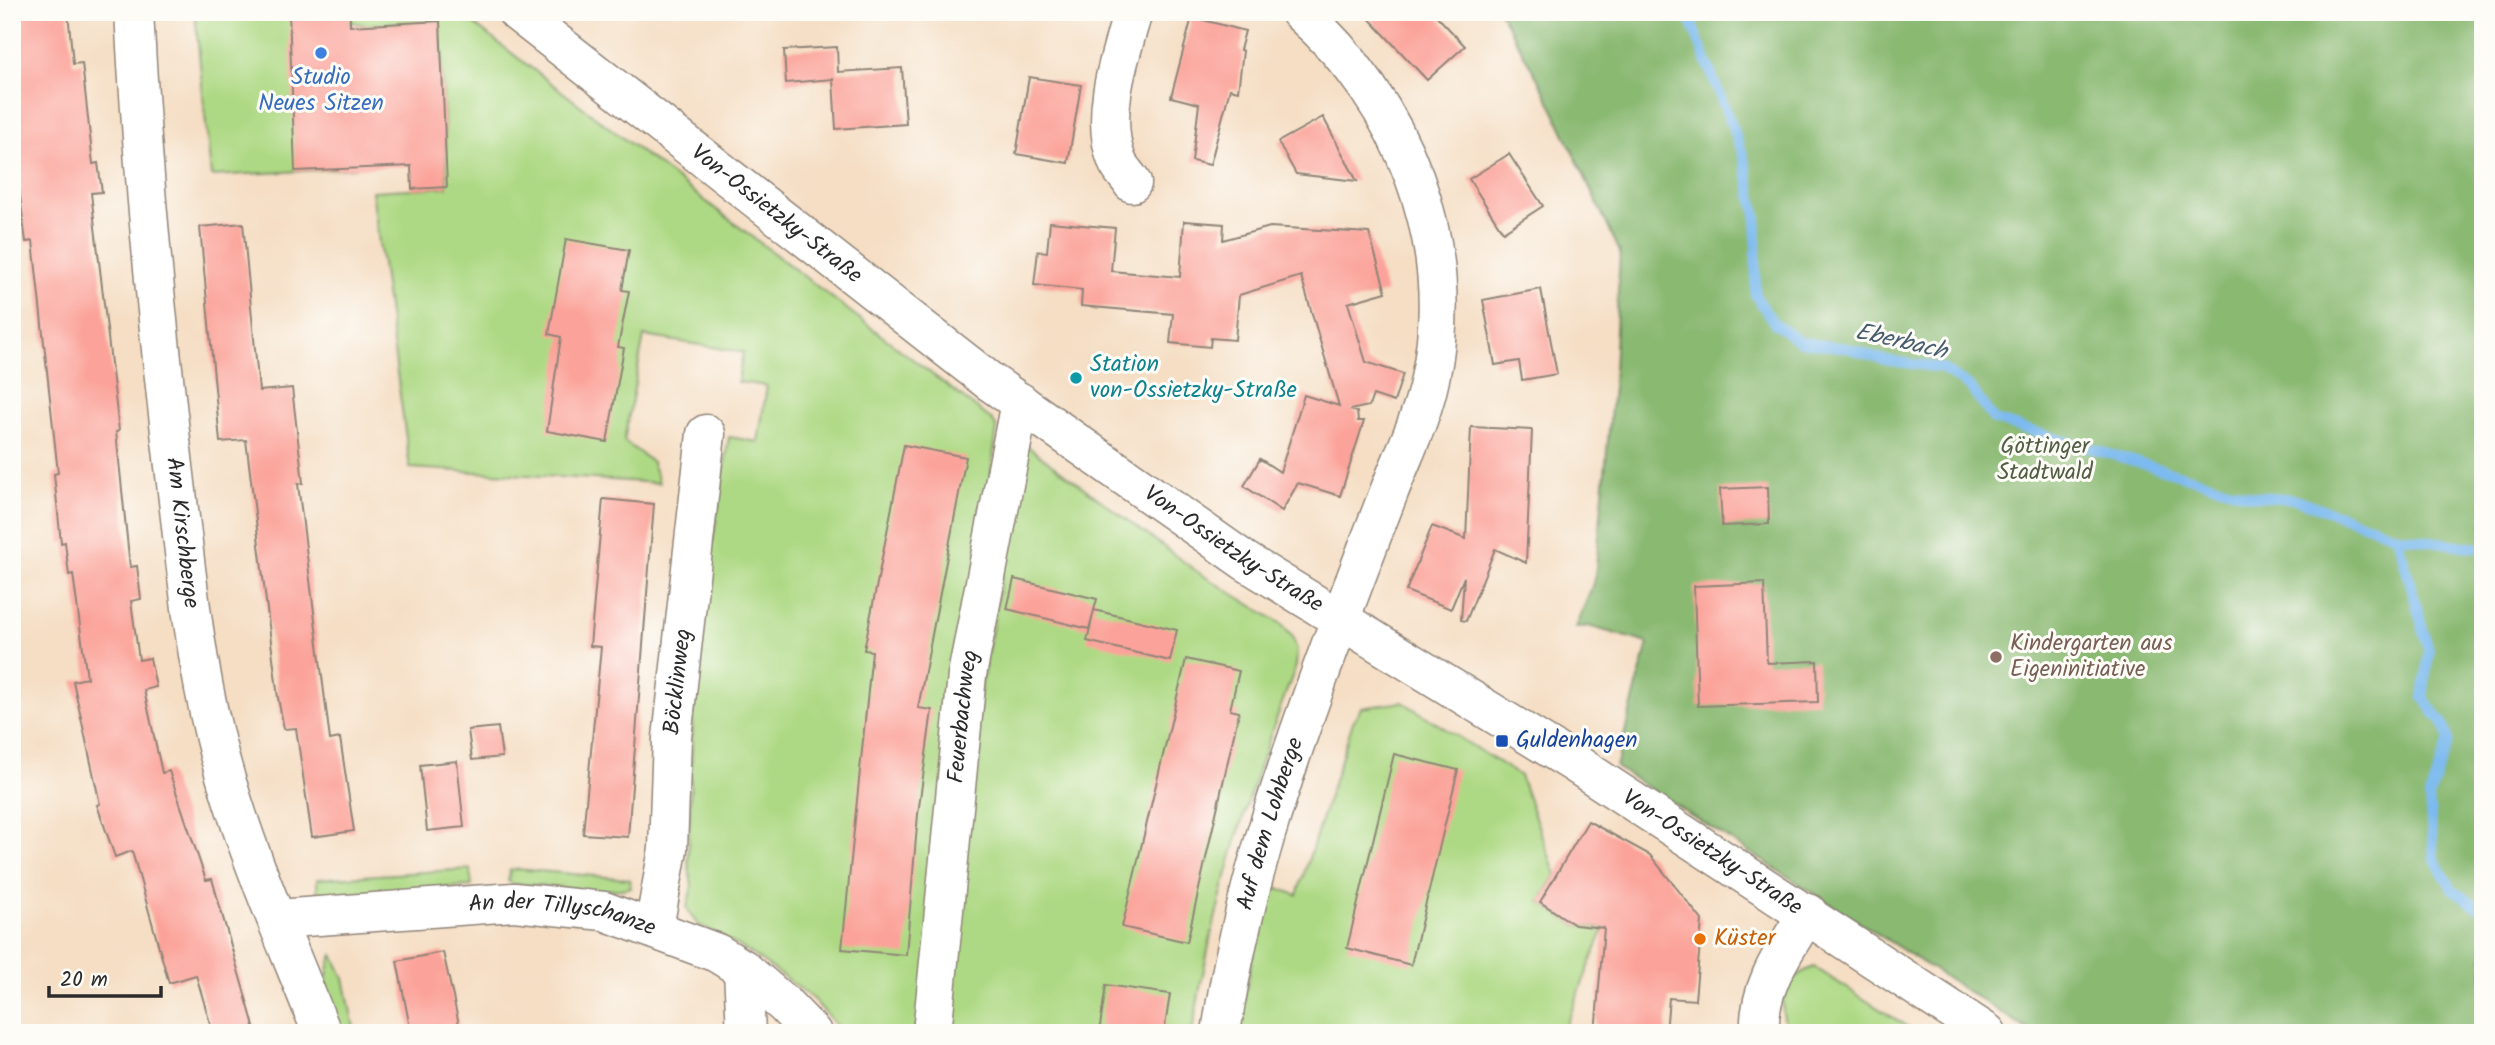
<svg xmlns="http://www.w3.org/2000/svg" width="2495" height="1045" viewBox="0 0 2495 1045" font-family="Kalam,sans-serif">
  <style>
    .green { fill: #aed984; stroke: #6c8258; stroke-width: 2 }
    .forest { fill: #8ab972; stroke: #5a724e; stroke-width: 2 }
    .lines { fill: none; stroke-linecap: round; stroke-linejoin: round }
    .stream { stroke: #7bbaef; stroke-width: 10 }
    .building { fill: #fba39a }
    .minor-casing { stroke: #908478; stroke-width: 41 }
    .minor { stroke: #fff; stroke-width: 38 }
    .shop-dot { fill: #3f7fe0; stroke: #fdfcf7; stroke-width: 2.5 }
    .culture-dot { fill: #0f9aa8; stroke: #fdfcf7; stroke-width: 2.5 }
    .education-dot { fill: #8d6e63; stroke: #fdfcf7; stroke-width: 2.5 }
    .transit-dot { fill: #1a4fb4; stroke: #fdfcf7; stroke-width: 2.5 }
    .food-dot { fill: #e8710a; stroke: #fdfcf7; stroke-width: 2.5 }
    .labels { text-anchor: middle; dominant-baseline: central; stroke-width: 6; stroke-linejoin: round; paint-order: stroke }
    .shop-label { font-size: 23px; fill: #366cbe; stroke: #fdfcf7 }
    .street-label { font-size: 23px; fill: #2b2b2b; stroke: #fdfcf7 }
    .culture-label { font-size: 23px; fill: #0d838f; stroke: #fdfcf7; text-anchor: start }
    .park-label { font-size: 23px; fill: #525f46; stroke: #fdfcf7 }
    .education-label { font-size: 23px; fill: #785e54; stroke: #fdfcf7; text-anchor: start }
    .transit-label { font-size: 23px; fill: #164399; stroke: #fdfcf7; text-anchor: start }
    .food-label { font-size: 23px; fill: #c56008; stroke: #fdfcf7; text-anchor: start }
    .water-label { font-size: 24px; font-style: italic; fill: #475d70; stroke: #fdfcf7 }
  </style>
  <rect width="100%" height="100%" fill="#fdfcf7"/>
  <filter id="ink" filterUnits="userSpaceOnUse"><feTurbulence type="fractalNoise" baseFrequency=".0143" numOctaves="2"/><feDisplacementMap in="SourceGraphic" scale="14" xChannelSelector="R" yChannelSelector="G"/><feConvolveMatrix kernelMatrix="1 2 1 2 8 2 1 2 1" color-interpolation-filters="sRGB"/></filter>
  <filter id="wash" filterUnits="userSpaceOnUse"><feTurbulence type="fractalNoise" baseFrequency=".00686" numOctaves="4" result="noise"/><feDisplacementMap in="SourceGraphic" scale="28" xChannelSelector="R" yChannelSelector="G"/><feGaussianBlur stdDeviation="1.57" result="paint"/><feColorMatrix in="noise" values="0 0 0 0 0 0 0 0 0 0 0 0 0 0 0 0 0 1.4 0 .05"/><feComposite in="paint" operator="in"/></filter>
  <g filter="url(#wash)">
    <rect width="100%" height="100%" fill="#f5dec4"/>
    <!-- green -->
    <path class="green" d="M195,12H458L992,420L997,428L919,1023L911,1033H843L814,1000L790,981L741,947L697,924L687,908L692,886L688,861L693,717L707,579L729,437L758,442L767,386L738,382L743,352L644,336L624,441L652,462L659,483L410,468L372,191L447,187L440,21L364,25L350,21L356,168L211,176Z
      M1026,445L1199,573L1280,623L1292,636L1297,650L1296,666C1248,791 1214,900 1192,1033H946L980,694Z
      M1403,702L1520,776L1556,875L1540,902L1575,925L1604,928L1563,1033H1238L1266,884L1297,895L1353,722L1361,708Z
      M470,869L472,886L317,896V879Z
      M516,869L629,879L631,887C598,896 550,884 513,884L508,881L510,870Z
      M333,955L344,978L355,1033H339C328,1004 320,984 333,955Z
      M1814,967L1917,1033H1788C1777,1001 1781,979 1814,967Z"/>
    <!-- forest -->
    <path class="forest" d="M1500,12H2483V1033H2033L1616,767L1648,643L1588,626L1576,628L1595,578L1613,387L1620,252L1544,90Z"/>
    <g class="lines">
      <!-- stream -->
      <path class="stream" d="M1687,12L1743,154L1757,219L1755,295L1774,323L1800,342L1847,348L1885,360L1941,368L1970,387L1994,420L2252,496L2295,499L2397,536L2483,549
        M2397,536L2429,651L2423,698L2442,722L2449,740L2429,797L2434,859L2453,890L2483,911"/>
    </g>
    <g id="blocks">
      <!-- building -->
      <path class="building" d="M12,12H68L73,64L82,63L93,164L98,163L102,192L91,193L119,431L116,432L130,567L137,566L141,599L131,601L139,660L150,658L156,687L144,690L162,773L169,771L206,880L212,879L256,1033H213L196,975L169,983L132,851L115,857L97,805L100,804L73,681L87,678L73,574L69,575L65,542L61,543L54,474L58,473L33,241L26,242L17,173L12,174Z
        M289,12H350V26L440,21L447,187L412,189L411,166L295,171Z
        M1363,12H1433L1465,46L1427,80Z
        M1192,17L1245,31L1240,50L1243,51L1238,91L1230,89L1210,165L1192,161L1199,104L1171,97Z
        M837,47L838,72L902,68L906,124L836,129L833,79L786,83L784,50Z
        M1029,77L1081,85L1068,163L1016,154Z
        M1323,117L1357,181L1296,174L1278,142Z
        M1509,154L1543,206L1503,232L1469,179Z
        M1184,221L1224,224L1223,240L1270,227L1369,233L1386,292L1348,303L1366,362L1403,374L1394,402L1373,395L1369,406L1350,410L1357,412L1358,421H1364L1340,496L1298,483L1282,511L1244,486L1260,459L1280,472L1304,395L1339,406L1301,276L1239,295L1235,340L1211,338L1210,347L1170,343L1173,314L1081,306L1082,290L1034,285L1038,251L1047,252L1050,222L1115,228L1111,271L1180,277Z
        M243,223L259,391L292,388L303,483L298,484L330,740L340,738L354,831L312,837L296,728L284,729L278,698L246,440L220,442L200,227Z
        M566,239L629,250L622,290L629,291L618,347L624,348L607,442L547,431L561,337L549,334Z
        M1541,289L1557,374L1522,380L1519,361L1495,365L1483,300Z
        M1471,427L1532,430L1526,563L1495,549L1466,621L1461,620L1464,577L1451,609L1406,591L1432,526L1466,539Z
        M904,445L966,457L918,708L932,710L918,814L906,955L842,949L872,651L864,650Z
        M1768,487L1769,524L1722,526L1720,489Z
        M603,499L654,504L628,837L583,834L601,647L590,646Z
        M1014,579L1097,599L1089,629L1007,609Z
        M1764,583L1767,663L1817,661L1818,702L1698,706L1694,586Z
        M1094,610L1177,630L1170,661L1087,641Z
        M1186,659L1239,671L1230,710L1239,712L1187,942L1122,927Z
        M498,727L502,757L472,760L468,730Z
        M1394,754L1458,770L1411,965L1347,948Z
        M457,761L464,827L427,831L420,765Z
        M1588,821L1650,855L1702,920L1695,1000L1669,998L1666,1033H1595L1604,928L1575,925L1540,902Z
        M443,952L461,1033H411L397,961Z
        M1106,985L1170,994L1164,1033H1099Z"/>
    </g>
  </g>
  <g filter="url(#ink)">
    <use href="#blocks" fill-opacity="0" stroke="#908478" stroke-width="2"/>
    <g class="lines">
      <defs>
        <g id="minor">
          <path id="s1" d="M134,12C142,164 156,315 174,466C185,558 193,649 215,739C240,840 284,936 322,1033"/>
          <path id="s2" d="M517,12L989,381L1245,561L1576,764L1987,1033"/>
          <path d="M1132,183C1128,176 1120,169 1117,161C1099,115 1120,56 1133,12"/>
          <path id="s3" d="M277,919L514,902L604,911L717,953L743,969L785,1005L812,1033"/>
          <path id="s4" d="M654,928L668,849L672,738L706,434"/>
          <path d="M743,969L746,1033"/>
          <path id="s5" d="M932,1033L967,675L1020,402"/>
          <path id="s6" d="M1221,1033C1240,900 1282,777 1328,652C1348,599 1368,545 1389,492C1403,455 1422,418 1430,379C1459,243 1403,102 1300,12"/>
          <path d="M1760,1033C1757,987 1785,950 1808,913"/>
        </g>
      </defs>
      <!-- minor casing -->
      <use href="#minor" class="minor-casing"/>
      <!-- minor -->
      <use href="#minor" class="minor"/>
    </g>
  </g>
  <!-- markers -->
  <circle class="shop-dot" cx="321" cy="53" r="7"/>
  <circle class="culture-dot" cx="1076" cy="378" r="7"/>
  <circle class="education-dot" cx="1996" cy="657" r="7"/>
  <rect class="transit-dot" x="1495" y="734" width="14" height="14" rx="3.5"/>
  <circle class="food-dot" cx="1700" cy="939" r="7"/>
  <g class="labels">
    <!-- shop labels -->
    <g class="shop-label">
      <text x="321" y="78">Studio<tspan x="321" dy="26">Neues Sitzen</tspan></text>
    </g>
    <!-- street labels -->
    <g class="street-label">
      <text stroke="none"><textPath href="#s2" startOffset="329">Von-Ossietzky-Straße</textPath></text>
      <text stroke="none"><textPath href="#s1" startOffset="523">Am Kirschberge</textPath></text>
      <text stroke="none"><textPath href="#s2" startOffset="896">Von-Ossietzky-Straße</textPath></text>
      <text stroke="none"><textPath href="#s4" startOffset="248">Böcklinweg</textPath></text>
      <text stroke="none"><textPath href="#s5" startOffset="318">Feuerbachweg</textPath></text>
      <text stroke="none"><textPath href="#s6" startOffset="215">Auf dem Lohberge</textPath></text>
      <text stroke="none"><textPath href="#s2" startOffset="1463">Von-Ossietzky-Straße</textPath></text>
      <text stroke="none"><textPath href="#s3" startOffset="287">An der Tillyschanze</textPath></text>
    </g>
    <!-- culture labels -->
    <g class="culture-label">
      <text x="1090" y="365">Station<tspan x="1090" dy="26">von-Ossietzky-Straße</tspan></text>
    </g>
    <!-- park labels -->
    <g class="park-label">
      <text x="2045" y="447">Göttinger<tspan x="2045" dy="26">Stadtwald</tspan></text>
    </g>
    <!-- education labels -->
    <g class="education-label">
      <text x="2010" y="644">Kindergarten aus<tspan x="2010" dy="26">Eigeninitiative</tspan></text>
    </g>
    <!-- transit labels -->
    <g class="transit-label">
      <text x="1516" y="741">Guldenhagen</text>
    </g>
    <!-- food labels -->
    <g class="food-label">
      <text x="1714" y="939">Küster</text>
    </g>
    <!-- water labels -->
    <g class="water-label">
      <text transform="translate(1901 342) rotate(13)">Eberbach</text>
    </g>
  </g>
  <!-- margin -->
  <rect width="2495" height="1045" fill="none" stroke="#fdfcf7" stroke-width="42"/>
  <!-- scale -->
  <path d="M49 986v10h112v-10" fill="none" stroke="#2b2b2b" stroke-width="3.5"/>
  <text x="60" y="986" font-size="21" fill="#2b2b2b" stroke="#fdfcf7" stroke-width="5" paint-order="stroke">20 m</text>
</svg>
